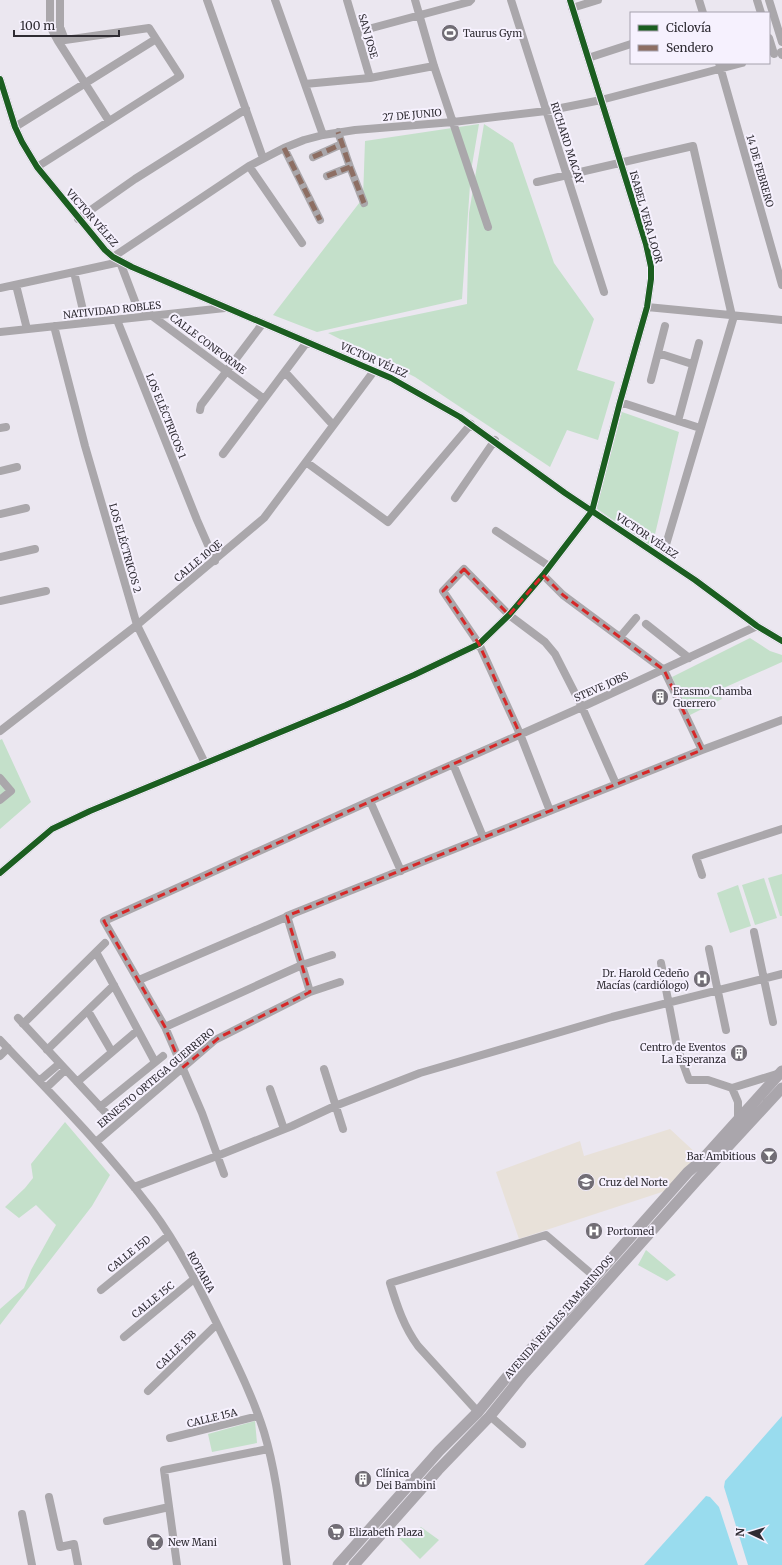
<svg xmlns="http://www.w3.org/2000/svg" width="782" height="1565" viewBox="0 0 782 1565" font-family="Merriweather,serif">
  <style>
    .education { fill: #e8e1d9 }
    .green { fill: #c4e0ca }
    .water { fill: #99dcee }
    .lines { fill: none; stroke-linecap: round; stroke-linejoin: round }
    .street { stroke: #aaa7ab; stroke-width: 8 }
    .secondary { stroke: #aaa6ac; stroke-width: 11 }
    .quiet { stroke: #8d6e63; stroke-width: 5; stroke-dasharray: 10 5; stroke-linecap: butt }
    .cycleway-casing { stroke: #f6f1fe; stroke-width: 8 }
    .cycleway { stroke: #1b5e20; stroke-width: 6 }
    .marked { fill: none; stroke: #d62828; stroke-width: 3; stroke-dasharray: 8 5; stroke-linejoin: round }
    .labels { text-anchor: middle; dominant-baseline: central; stroke-width: 4; stroke-linejoin: round; paint-order: stroke }
    .poi-label { font-size: 10px; fill: #2f2c33; stroke: #f6f1fe; text-anchor: start }
    .street-label { font-size: 10px; fill: #2f2c33; stroke: #f6f1fe }
  </style>
  <rect width="100%" height="100%" fill="#ebe7f0"/>
  <!-- education -->
  <path class="education" d="M670,1129L698,1155L665,1191L519,1239L496,1172L580,1141L584,1156Z"/>
  <!-- green -->
  <path class="green" d="M479,124L471,171L462,299L317,332L273,315L363,198L365,141Z
    M484,124L513,143L554,263L594,319L577,370L615,382L598,440L567,430L550,467L415,377L328,333L467,304L469,213Z
    M622,412L679,432L652,547L596,508Z
    M750,638L770,651L782,655V662L719,690L722,699L690,715L672,677Z
    M2,739L31,802L0,829V740Z
    M782,874V916H780L768,878Z
    M764,878L777,918L755,925L742,885Z
    M738,885L751,926L730,933L717,893Z
    M65,1122L110,1175L92,1206L0,1325V1309L24,1288L31,1270L56,1225L36,1205L19,1218L5,1207L25,1188L33,1178L31,1164Z
    M646,1250L676,1275L667,1281L638,1265Z
    M255,1421L257,1443L212,1452L208,1434Z
    M421,1527L439,1540L420,1559L395,1534L410,1537Z"/>
  <!-- water -->
  <path class="water" d="M782,1416V1565H748L724,1487L725,1481Z
    M706,1496L710,1497L719,1507L738,1565H644Z"/>
  <g class="lines">
    <!-- street -->
    <path class="street" d="M50,0V26L58,41L109,121
      M60,0V27L65,40
      M207,0L263,158
      M275,0L323,135
      M347,0L370,78
      M415,0L434,66L488,227
      M511,0L604,292
      M699,0L703,13
      M757,0L761,13
      M769,0L782,42
      M572,8L598,0
      M357,32L469,2L471,0
      M769,38L774,54
      M781,52L782,55
      M588,58L631,44
      M719,63L782,285
      M0,79L15,127L22,142L37,167L105,250L113,257L132,267L391,378L460,417L565,493L695,580L757,626L782,641
      M305,84L370,78L434,66
      M15,127L156,39
      M284,148L320,220
      M313,157L342,144
      M249,166L302,243
      M37,167L180,76L149,28L58,41
      M350,167L364,203
      M327,176L350,167L338,132
      M537,182L693,146L732,316H734L662,558
      M78,219L135,179L246,109
      M113,257L249,166L284,148L304,140L323,135L355,130L453,122L546,111L601,100L742,63
      M74,272L86,323
      M16,285L27,329
      M0,288L120,262L136,304L264,399
      M647,307L782,320
      M117,320L197,520L215,561
      M54,326L85,446L137,625L205,763
      M0,332L225,308
      M658,353L692,364
      M285,372L333,425
      M651,380L665,326
      M620,402L700,428
      M200,410L201,405L263,323
      M678,421L699,343
      M0,428L6,427
      M223,454L307,342
      M306,462L388,522L471,424
      M0,471L17,467
      M455,498L495,440
      M0,514L26,508
      M496,531L549,566
      M0,557L35,549
      M543,575L563,595L664,670L702,750
      M0,601L46,591
      M646,624L689,658
      M620,637L636,618
      M0,731L137,625L264,518L374,371
      M453,764L483,837
      M0,778L11,791L0,800
      M550,811L520,734L479,644L443,591L464,569L509,615L545,642L555,654L582,707L616,784
      M401,871L370,801L582,707L757,626
      M0,873L52,829L90,811L346,705L414,675L479,644L509,615L543,575L592,511L620,402L647,307L651,279V267L646,244L570,0
      M702,875L696,857L782,829
      M754,932L773,1022
      M709,949L726,1030
      M96,952L155,1062
      M661,963L677,1047L689,1080H708L732,1088L738,1102V1120
      M139,980L291,915
      M310,992L287,916L702,750L782,720
      M88,1011L112,1052
      M18,1018L106,1113
      M23,1024L105,943
      M165,1027L302,965L332,955
      M0,1040C52,1095 106,1149 152,1210C179,1246 200,1289 220,1330C236,1363 253,1397 264,1432C277,1475 281,1520 287,1565
      M47,1050L114,985
      M0,1056L8,1048
      M324,1069L343,1129
      M39,1081L59,1064
      M77,1082L138,1030
      M46,1088L65,1070
      M732,1088L780,1073
      M270,1089L284,1129
      M100,1107L163,1056
      M96,1142L215,1040L310,992L340,982
      M224,1174L202,1113L165,1027L104,921L370,801
      M134,1187L217,1156L292,1126L335,1106L420,1073L612,1017L782,974
      M101,1290L169,1235
      M124,1337L194,1279
      M148,1391L217,1324
      M478,1412L418,1346C404,1327 397,1306 390,1283L546,1235L595,1277
      M490,1416L522,1444
      M170,1438L258,1416
      M49,1497L60,1547L74,1544L78,1565
      M22,1514L32,1565
      M107,1521L169,1507
      M177,1565L164,1470L268,1449"/>
    <!-- secondary -->
    <path class="secondary" d="M338,1565L439,1451L478,1412L515,1367L595,1277L688,1172L701,1161L782,1071
      M354,1565L438,1470L490,1416L523,1375L697,1180L782,1088"/>
    <!-- quiet -->
    <path class="quiet" d="M284,148L320,220
      M313,157L342,144
      M350,167L364,203
      M327,176L350,167L338,132"/>
    <defs>
      <path id="cycleway" d="M0,79L15,127L22,142L37,167L105,250L113,257L132,267L391,378L460,417L565,493L695,580L757,626L782,641
        M0,873L52,829L90,811L346,705L414,675L479,644L509,615L543,575L592,511L620,402L647,307L651,279V267L646,244L570,0"/>
    </defs>
    <!-- cycleway casing -->
    <use href="#cycleway" class="cycleway-casing"/>
    <!-- cycleway -->
    <use href="#cycleway" class="cycleway"/>
  </g>
  <!-- marked area -->
  <path class="marked" d="M464,569L509,615L543,575L563,595L664,670L702,750L287,916L310,992L220,1037L182,1068L165,1027L104,921L520,734L479,644L443,591Z"/>
  <!-- icons -->
  <defs>
    <symbol id="stadium-disc" viewBox="-11 -11 22 22"><circle r="9.5" fill="#716d75" stroke="#f6f1fe"/><path d="M0-5a6.5 5 0 1 0 0 10a6.5 5 0 1 0 0-10ZM-3.5-1.8h7v3.6h-7Z" fill="#fff"/></symbol>
    <symbol id="building-disc" viewBox="-11 -11 22 22"><circle r="9.5" fill="#716d75" stroke="#f6f1fe"/><path d="M-4-6H4V6H1V3H-1V6H-4ZM-2.5-4.3h1.7v1.8h-1.7ZM.8-4.3h1.7v1.8H.8ZM-2.5-1h1.7V.8h-1.7ZM.8-1h1.7V.8H.8Z" fill="#fff"/></symbol>
    <symbol id="hospital-disc" viewBox="-11 -11 22 22"><circle r="9.5" fill="#716d75" stroke="#f6f1fe"/><path d="M-5-5h3v3.5h4V-5h3V5h-3V1.5h-4V5h-3Z" fill="#fff"/></symbol>
    <symbol id="bar-disc" viewBox="-11 -11 22 22"><circle r="9.5" fill="#716d75" stroke="#f6f1fe"/><path d="M-6-5H6L.8 .8V4.5H3.5V6h-7V4.5H-.8V.8Z" fill="#fff"/></symbol>
    <symbol id="school-disc" viewBox="-11 -11 22 22"><circle r="9.5" fill="#716d75" stroke="#f6f1fe"/><path d="M0-5L7-2L0 1L-7-2ZM-4 1L0 2.5L4 1V4Q0 6-4 4Z" fill="#fff"/></symbol>
    <symbol id="supermarket-disc" viewBox="-11 -11 22 22"><circle r="9.5" fill="#716d75" stroke="#f6f1fe"/><path d="M-6-5.5h2.5l.6 2H6L4.5 2H-2.5L-4.4-4H-6ZM-1.5 3.2a1.3 1.3 0 1 0 .1 0ZM3 3.2a1.3 1.3 0 1 0 .1 0Z" fill="#fff"/></symbol>
  </defs>
  <g fill-rule="evenodd">
    <use href="#stadium-disc" x="440" y="23" width="20" height="20"/>
    <use href="#building-disc" x="650" y="687" width="20" height="20"/>
    <use href="#hospital-disc" x="692" y="969" width="20" height="20"/>
    <use href="#building-disc" x="729" y="1043" width="20" height="20"/>
    <use href="#bar-disc" x="759" y="1146" width="20" height="20"/>
    <use href="#school-disc" x="576" y="1172" width="20" height="20"/>
    <use href="#hospital-disc" x="584" y="1221" width="20" height="20"/>
    <use href="#building-disc" x="353" y="1469" width="20" height="20"/>
    <use href="#supermarket-disc" x="326" y="1522" width="20" height="20"/>
    <use href="#bar-disc" x="145" y="1532" width="20" height="20"/>
  </g>
  <g class="labels">
    <!-- poi labels -->
    <g class="poi-label">
      <text x="463" y="33">Taurus Gym</text>
      <text x="673" y="691">Erasmo Chamba<tspan x="673" dy="12">Guerrero</tspan></text>
      <text x="689" y="973" text-anchor="end">Dr. Harold Cedeño<tspan x="689" dy="12">Macías (cardiólogo)</tspan></text>
      <text x="726" y="1047" text-anchor="end">Centro de Eventos<tspan x="726" dy="12">La Esperanza</tspan></text>
      <text x="756" y="1156" text-anchor="end">Bar Ambitious</text>
      <text x="599" y="1182">Cruz del Norte</text>
      <text x="607" y="1231">Portomed</text>
      <text x="376" y="1473">Clínica<tspan x="376" dy="12">Dei Bambini</tspan></text>
      <text x="349" y="1532">Elizabeth Plaza</text>
      <text x="168" y="1542">New Mani</text>
    </g>
    <!-- street labels -->
    <g class="street-label">
      <text transform="translate(368 36) rotate(74)">SAN JOSE</text>
      <text transform="translate(412 115) rotate(-5)">27 DE JUNIO</text>
      <text transform="translate(567 143) rotate(72)">RICHARD MACAY</text>
      <text transform="translate(760 171) rotate(74)">14 DE FEBRERO</text>
      <text transform="translate(646 217) rotate(74)">ISABEL VERA LOOR</text>
      <text transform="translate(92 218) rotate(49)">VICTOR VÉLEZ</text>
      <text transform="translate(112 310) rotate(-6)">NATIVIDAD ROBLES</text>
      <text transform="translate(208 344) rotate(37)">CALLE CONFORME</text>
      <text transform="translate(374 360) rotate(24)">VICTOR VÉLEZ</text>
      <text transform="translate(166 416) rotate(68)">LOS ELÉCTRICOS 1</text>
      <text transform="translate(647 536) rotate(34)">VICTOR VÉLEZ</text>
      <text transform="translate(125 548) rotate(74)">LOS ELÉCTRICOS 2</text>
      <text transform="translate(198 561) rotate(-40)">CALLE 10QE</text>
      <text transform="translate(601 687) rotate(-24)">STEVE JOBS</text>
      <text transform="translate(156 1078) rotate(-40)">ERNESTO ORTEGA GUERRERO</text>
      <text transform="translate(129 1254) rotate(-39)">CALLE 15D</text>
      <text transform="translate(201 1272) rotate(61)">ROTARIA</text>
      <text transform="translate(153 1300) rotate(-39)">CALLE 15C</text>
      <text transform="translate(559 1317) rotate(-49)">AVENIDA REALES TAMARINDOS</text>
      <text transform="translate(176 1350) rotate(-44)">CALLE 15B</text>
      <text transform="translate(212 1418) rotate(-14)">CALLE 15A</text>
    </g>
  </g>
  <!-- legend -->
  <rect x="630" y="12" width="140" height="52" fill="#f6f1fe" stroke="#a6a2ad"/>
  <rect x="638" y="25" width="20" height="6" fill="#1b5e20" stroke="#a6a2ad"/>
  <text x="666" y="32" font-size="12" fill="#2f2c33">Ciclovía</text>
  <rect x="638" y="45" width="20" height="6" fill="#8d6e63" stroke="#a6a2ad"/>
  <text x="666" y="52" font-size="12" fill="#2f2c33">Sendero</text>
  <!-- north arrow -->
  <g transform="translate(750 1533) rotate(274)" stroke="#f6f1fe" stroke-width="3" paint-order="stroke">
  <path d="M0-3L7 15L0 10L-7 15Z" fill="#2f2c33"/>
  <text y="-6" font-size="11" font-weight="bold" text-anchor="middle" fill="#2f2c33">N</text>
  </g>
  <!-- scale -->
  <path d="M14 30v6h105v-6" fill="none" stroke="#2f2c33" stroke-width="2"/>
  <text x="20" y="30" font-size="12" fill="#2f2c33" stroke="#f6f1fe" stroke-width="3" paint-order="stroke">100 m</text>
</svg>
